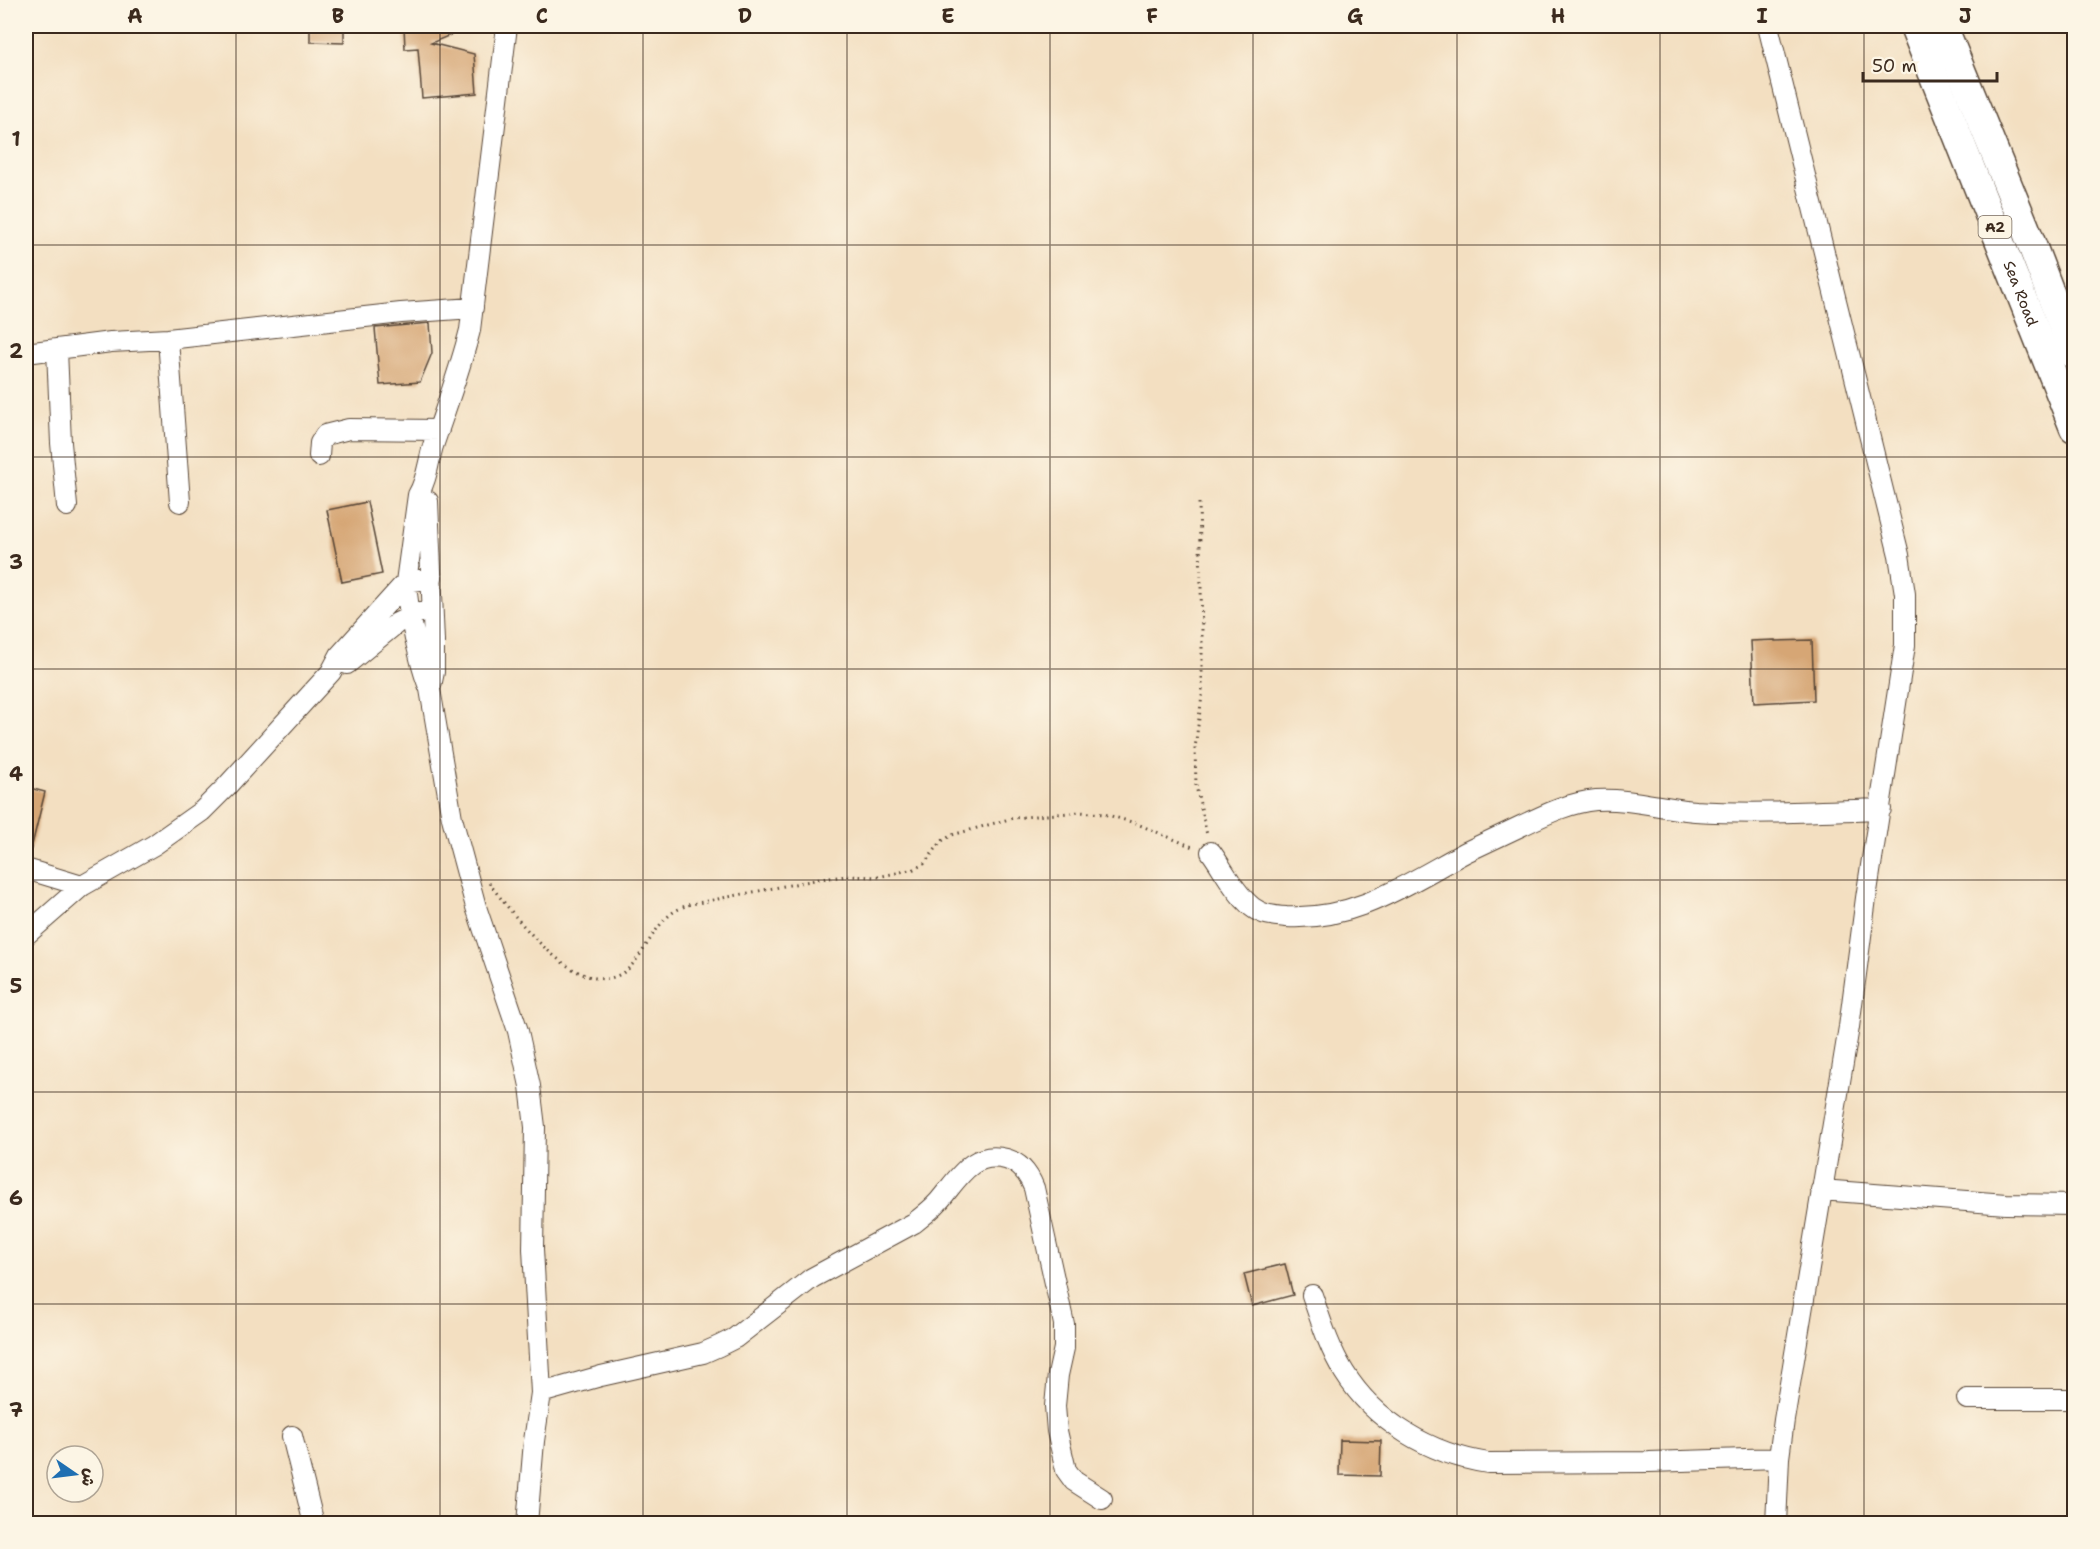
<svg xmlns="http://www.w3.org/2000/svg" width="2100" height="1549" viewBox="0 0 2100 1549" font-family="'Shantell Sans','Playpen Sans Arabic',sans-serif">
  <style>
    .building { fill: #d6a675 }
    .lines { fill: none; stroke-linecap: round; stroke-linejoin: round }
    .minor-casing { stroke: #574536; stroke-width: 22 }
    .highway-casing { stroke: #574536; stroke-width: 31 }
    .path { stroke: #574536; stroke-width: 3; stroke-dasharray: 1.5 4.5; stroke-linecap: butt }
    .minor { stroke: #fff; stroke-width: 20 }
    .highway { stroke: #fff; stroke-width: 28 }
    .grid { fill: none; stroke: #3b2a1e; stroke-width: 1.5; stroke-opacity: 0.55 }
    .labels { text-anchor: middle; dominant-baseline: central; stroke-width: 4.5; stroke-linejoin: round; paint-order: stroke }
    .shield { fill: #fcf5e5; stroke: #75675a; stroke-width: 1.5 }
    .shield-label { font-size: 14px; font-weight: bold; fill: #3b2a1e }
    .street-label { font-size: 15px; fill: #3b2a1e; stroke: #fcf5e5 }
    .neatline { fill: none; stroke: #3b2a1e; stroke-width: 2 }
    .grid-label { font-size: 20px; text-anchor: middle; font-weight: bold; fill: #3b2a1e }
  </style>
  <rect width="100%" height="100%" fill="#fcf5e5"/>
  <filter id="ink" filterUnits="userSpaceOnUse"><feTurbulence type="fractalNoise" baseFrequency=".0167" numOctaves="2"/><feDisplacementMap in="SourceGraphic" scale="12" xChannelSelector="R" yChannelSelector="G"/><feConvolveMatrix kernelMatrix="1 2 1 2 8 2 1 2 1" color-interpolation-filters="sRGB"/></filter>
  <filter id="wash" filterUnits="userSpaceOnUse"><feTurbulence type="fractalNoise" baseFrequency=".008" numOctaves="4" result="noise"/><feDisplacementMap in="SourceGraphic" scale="24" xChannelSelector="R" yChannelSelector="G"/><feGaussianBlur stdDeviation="1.35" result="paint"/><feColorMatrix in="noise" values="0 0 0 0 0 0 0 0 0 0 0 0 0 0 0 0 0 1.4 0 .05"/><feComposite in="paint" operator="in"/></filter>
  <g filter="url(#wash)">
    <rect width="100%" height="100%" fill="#f3dfc1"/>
    <g id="blocks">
      <!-- building -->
      <path class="building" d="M310,26H344V43L310,42Z
        M404,26H472L431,43L474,54L477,93L422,98L418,48L405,49Z
        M430,323L432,353L420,382L380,385L375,328Z
        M367,502L382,574L342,582L327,510Z
        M1775,640V641L1812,640L1814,700L1754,703L1751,641Z
        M26,787L45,792L31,849L26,848Z
        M1285,1264L1293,1295L1252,1306L1244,1274Z
        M1340,1440L1381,1441L1380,1476L1339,1475Z"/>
    </g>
  </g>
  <g filter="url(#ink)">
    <use href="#blocks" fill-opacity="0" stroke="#574536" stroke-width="1.5"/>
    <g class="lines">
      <defs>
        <path id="minor" d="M507,26L470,330C460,370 446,407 433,446C428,463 427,480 418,495L406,582C407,603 411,619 415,639C420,656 422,672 430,689L452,818L476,907L518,1031L530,1086L535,1127L533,1249L541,1393L534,1441L527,1524
          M1768,26L1899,555L1905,594V645L1866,898L1849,1027L1784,1420L1779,1458L1776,1524
          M168,339L180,502
          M57,350L61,443L67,506
          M26,353L111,342L168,339L401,313L473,308
          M319,456L320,443L325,435L349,429L439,430
          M428,501L434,641V672L431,686
          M347,664L397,623L420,612
          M1211,852C1224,870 1235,893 1252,907C1262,915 1274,916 1286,917C1356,921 1408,883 1466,852C1485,843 1504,834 1523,825C1546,814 1571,802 1596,800C1629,798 1662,808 1695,811C1757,815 1819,811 1881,809
          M26,869L82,886
          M26,935L82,886L154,845L202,811L226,787L300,706L331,672L340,655L406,582L432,578
          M1821,1190L2006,1204L2074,1205
          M1312,1295C1321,1321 1329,1348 1344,1372C1375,1422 1430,1454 1488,1463L1649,1462L1779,1458
          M541,1393L601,1376L703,1353L719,1346L735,1338L812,1278L914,1223C923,1216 932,1209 939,1201C958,1179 972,1150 1006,1159C1021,1163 1029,1175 1034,1188L1064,1324V1348L1058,1375L1055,1406L1057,1431L1062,1453L1066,1470L1074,1481L1102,1499
          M1967,1399H2074
          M292,1436L314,1524"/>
        <g id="highway">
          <path id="s1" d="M1914,26L2074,428"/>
          <path d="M1943,26L2025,227L2074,355"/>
        </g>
      </defs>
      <!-- minor casing -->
      <use href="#minor" class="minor-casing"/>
      <!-- highway casing -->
      <use href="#highway" class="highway-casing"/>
      <!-- path -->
      <path class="path" d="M1199,503L1202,630V696L1195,748L1196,786L1207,835
        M489,883C513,914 582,1009 628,969C645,953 653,928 671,914C675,910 682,908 687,905L820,879L847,876L878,877L914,869L924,864L942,841L952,835L1013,818L1080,812L1104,814L1135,823L1195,848"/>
      <!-- minor -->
      <use href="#minor" class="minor"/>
      <!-- highway -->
      <use href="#highway" class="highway"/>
    </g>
  </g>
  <!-- grid -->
  <path class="grid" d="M236,26V1524M440,26V1524M643,26V1524M847,26V1524M1050,26V1524M1253,26V1524M1457,26V1524M1660,26V1524M1864,26V1524M26,245H2074M26,457H2074M26,669H2074M26,880H2074M26,1092H2074M26,1304H2074"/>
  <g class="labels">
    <!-- shield labels -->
    <rect class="shield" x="1978.5" y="216" width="33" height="22" rx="4.5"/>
    <g class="shield-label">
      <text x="1995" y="227">A2</text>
    </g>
    <!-- street labels -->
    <g class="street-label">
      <text stroke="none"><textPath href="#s1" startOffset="288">Sea Road</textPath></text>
    </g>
  </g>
  <!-- margin -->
  <rect width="2100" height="1549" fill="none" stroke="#fcf5e5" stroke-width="66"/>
  <!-- north arrow -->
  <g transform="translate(75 1474) rotate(104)"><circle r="28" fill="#fcf5e5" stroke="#afa495" stroke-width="1.5"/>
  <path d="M0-4.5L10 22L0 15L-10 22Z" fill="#1f6fb2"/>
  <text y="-9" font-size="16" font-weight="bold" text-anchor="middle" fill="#3b2a1e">ش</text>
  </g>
  <!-- scale -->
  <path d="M1863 72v9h134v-9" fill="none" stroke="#3b2a1e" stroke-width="3"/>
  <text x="1872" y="72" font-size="18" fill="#3b2a1e" stroke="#fcf5e5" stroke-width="4.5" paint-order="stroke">50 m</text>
  <rect x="33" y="33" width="2034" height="1483" class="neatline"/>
  <g class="grid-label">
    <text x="135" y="23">A</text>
    <text x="338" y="23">B</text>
    <text x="542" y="23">C</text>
    <text x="745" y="23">D</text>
    <text x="948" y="23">E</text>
    <text x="1152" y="23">F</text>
    <text x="1355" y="23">G</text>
    <text x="1558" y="23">H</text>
    <text x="1762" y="23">I</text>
    <text x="1965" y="23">J</text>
    <text x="16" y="146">1</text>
    <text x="16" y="358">2</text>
    <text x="16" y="569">3</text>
    <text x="16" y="781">4</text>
    <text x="16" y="993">5</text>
    <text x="16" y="1205">6</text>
    <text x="16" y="1417">7</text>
  </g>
</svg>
